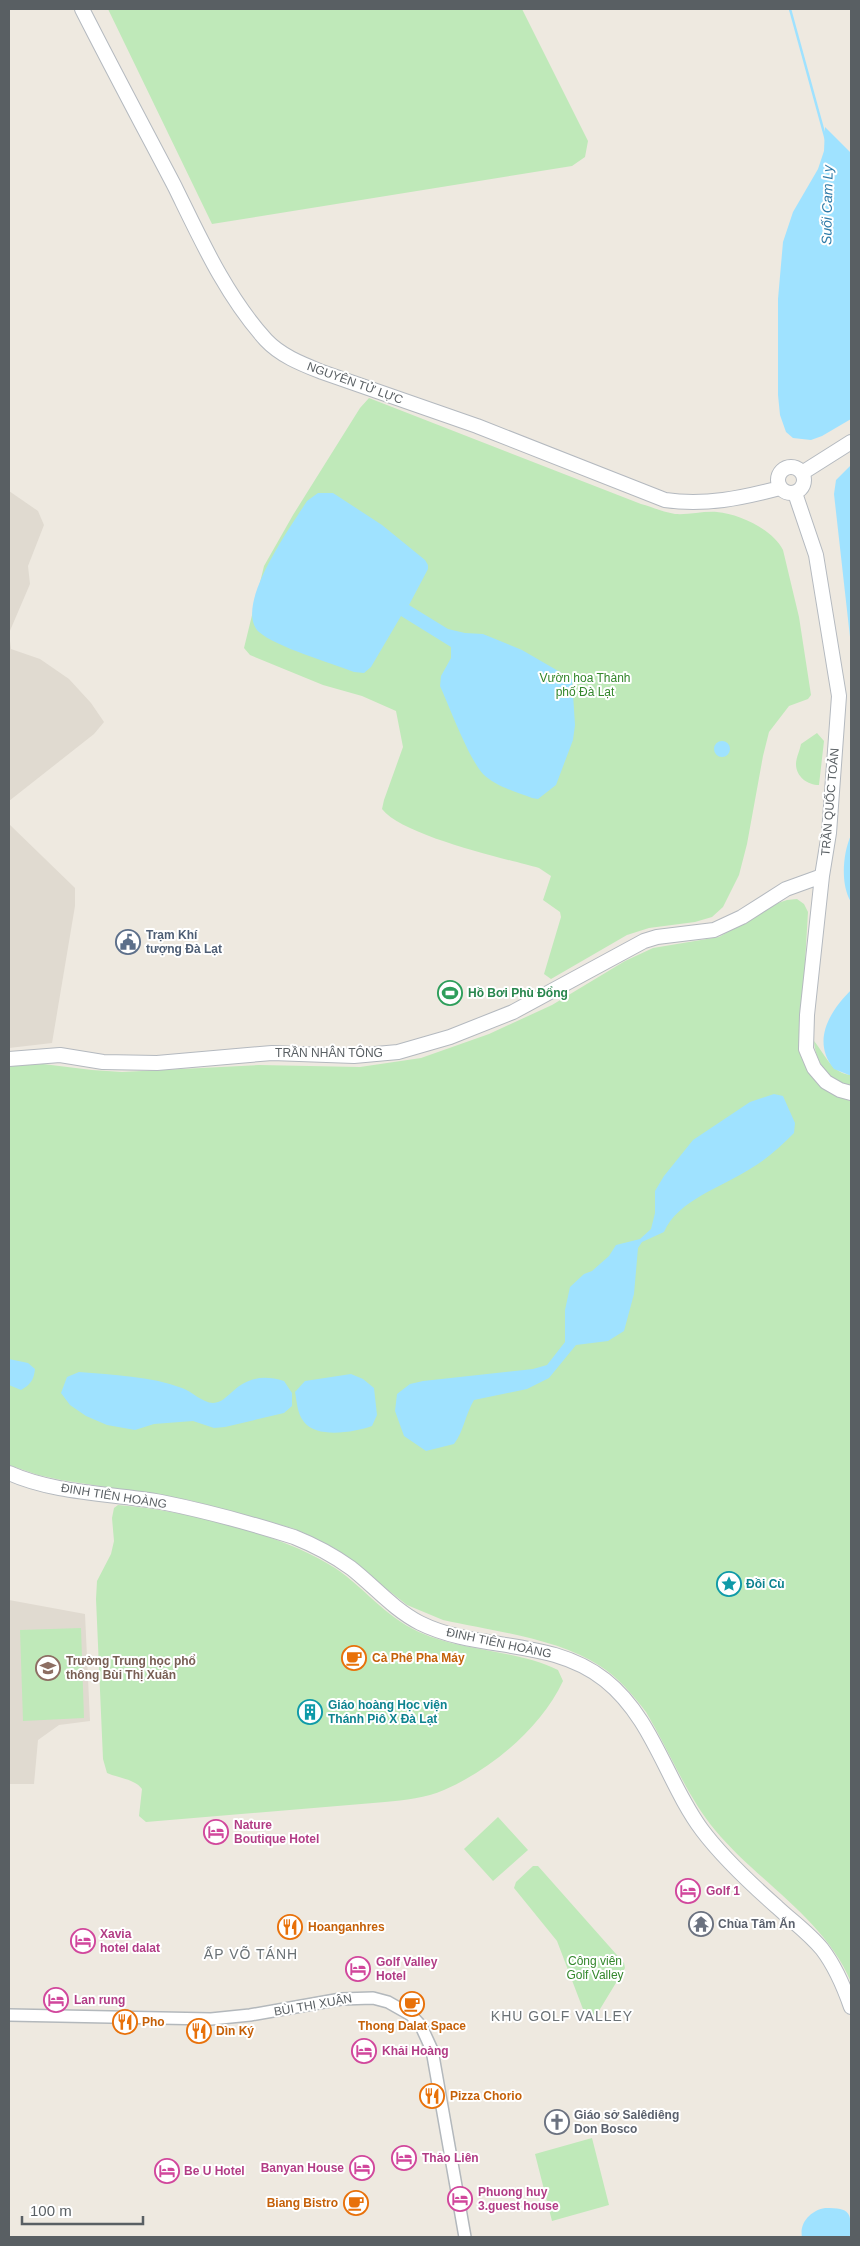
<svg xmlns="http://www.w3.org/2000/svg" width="860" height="2246" viewBox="0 0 860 2246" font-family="Arial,sans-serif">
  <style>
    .education { fill: #e0dad0 }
    .green { fill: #bfe9b9 }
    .water { fill: #9fe2ff }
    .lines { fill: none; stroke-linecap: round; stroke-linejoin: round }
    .stream { stroke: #9fe2ff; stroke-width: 2.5 }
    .tertiary-casing { stroke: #b3b8bc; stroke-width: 14 }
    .secondary-casing { stroke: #b4b9bf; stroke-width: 16 }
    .tertiary { stroke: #fff; stroke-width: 11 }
    .secondary { stroke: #fff; stroke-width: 14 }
    .labels { text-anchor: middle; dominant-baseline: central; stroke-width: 4; stroke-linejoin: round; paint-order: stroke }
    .street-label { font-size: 12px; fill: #595f63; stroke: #fff }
    .park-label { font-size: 12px; fill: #34872c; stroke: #fff }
    .service-label { font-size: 12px; font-weight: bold; fill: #4e5e75; stroke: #fff; text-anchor: start }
    .leisure-label { font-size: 12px; font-weight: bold; fill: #27864d; stroke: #fff; text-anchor: start }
    .culture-label { font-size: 12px; font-weight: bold; fill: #0d838f; stroke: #fff; text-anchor: start }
    .food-label { font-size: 12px; font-weight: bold; fill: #c56008; stroke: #fff; text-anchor: start }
    .education-label { font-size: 12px; font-weight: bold; fill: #785e54; stroke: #fff; text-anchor: start }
    .hotel-label { font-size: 12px; font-weight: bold; fill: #b23c85; stroke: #fff; text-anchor: start }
    .worship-label { font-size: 12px; font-weight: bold; fill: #5b616d; stroke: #fff; text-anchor: start }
    .water-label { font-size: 14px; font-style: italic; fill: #2e7ba8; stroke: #fff }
    .neighbourhood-label { font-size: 14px; letter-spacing: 1px; fill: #6a7175; stroke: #fff }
  </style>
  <rect width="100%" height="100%" fill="#eee9e0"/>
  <!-- education -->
  <path class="education" d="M9,491L38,511L44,525L28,566L30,584L9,633L11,649L40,659L69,679L91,703L104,722L94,734L9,801Z
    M9,824L75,888V906L52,1043L9,1048Z
    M9,1600L85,1614L90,1721L59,1725L38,1740L34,1784H9Z"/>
  <!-- green -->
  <path class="green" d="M108,9H522L588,141L585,157L572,166L212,224Z
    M369,398L641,504C652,507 663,512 675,514C689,515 703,511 717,512C740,514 773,530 783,550L799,617L811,695L808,699L789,706L769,732L763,756L747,844L739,875L723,907L712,917L695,922L649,928L627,935L551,979L544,974L561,917L560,912L543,900L551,876L539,868C503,858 403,836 382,809L384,800L403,747L396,711L362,696L323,685L250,655L244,648L264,566L293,515L360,408Z
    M817,733L824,741L819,785C808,785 796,777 796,764C796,758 800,750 801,744Z
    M797,899L804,904L808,912L800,1047C809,1078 818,1092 851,1101V1982C824,1918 758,1882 715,1830C686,1795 669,1750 646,1712C633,1695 618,1677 600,1666C557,1638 492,1631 443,1620L407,1605L336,1549L292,1528L189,1500L61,1480L38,1475L9,1465V1066L43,1064L92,1070L122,1072L259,1065L360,1067L421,1058L489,1034L552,1005L625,961L653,948L719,937L778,903L787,900Z
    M814,1041C825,1054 832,1074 851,1075V1086C830,1082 815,1062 814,1041Z
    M118,1505C181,1510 282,1533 335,1568C365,1588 384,1616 419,1632C463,1652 515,1649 558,1670L563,1681C541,1728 492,1769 444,1790C426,1798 405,1800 385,1802L146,1822L139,1816L142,1789C135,1779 118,1778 107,1773L103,1759L96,1599L97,1581L111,1554L114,1541L112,1518L114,1508Z
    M81,1628L84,1718L23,1721L20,1630Z
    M498,1817L528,1850L493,1881L464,1849Z
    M533,1866H538L624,1963L625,1968L594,2019L586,2017L557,1941L514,1888L516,1882Z
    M592,2138L609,2205L552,2221L535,2154Z"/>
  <!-- water -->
  <path class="water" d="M825,127L851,153V419L822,436L811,440L793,438L786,432L780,415L778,395V299L783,242L793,212L818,169L824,151Z
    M851,465V646L834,494L836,480Z
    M318,493H333L382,525L425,560L428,565V569L409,605L448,629L465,633L483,634L522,650L572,679L575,725L573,740L556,785L538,799L532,798C516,792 495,786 483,774C468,757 450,708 440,686L441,676L451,658V647L401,616L371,667L364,673L354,672C331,663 276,647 259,632C232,607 292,525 307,501Z
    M714 749a8 8 0 1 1 16 0a8 8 0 1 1-16 0Z
    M851,835V902C840,884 843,853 851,835Z
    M851,990V1075H849L834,1069C811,1041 830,1011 851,990Z
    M774,1094L783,1096L795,1123L794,1133C780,1147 767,1159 750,1169C722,1187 678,1200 664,1232L642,1242L638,1248L634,1294L624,1331L608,1341L576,1345L549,1378L527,1389L474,1400C465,1415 464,1431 454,1444L426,1451L404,1436L395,1411L397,1394L410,1384L423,1381L533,1369L547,1365L565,1342V1310L570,1287L584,1274L592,1271L609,1256L616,1245L640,1239L651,1229L655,1213V1191L664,1176L693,1140L750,1102Z
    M9,1359L28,1363L35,1369C34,1380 30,1385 21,1390L9,1385Z
    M79,1372C113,1375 150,1376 182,1388C191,1391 203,1403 213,1403C222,1402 225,1398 232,1392C248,1377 264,1375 284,1381L292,1393V1406L284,1413L225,1427L214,1428L193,1421L154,1424L135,1430L107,1425L86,1416L70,1405L61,1393L67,1377Z
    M351,1374L363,1379L374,1388L377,1415L372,1426C355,1432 317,1439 304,1422C297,1413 297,1402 295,1392L305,1381Z
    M825,2208C851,2208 851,2212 851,2237H802C799,2222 812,2210 825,2208Z"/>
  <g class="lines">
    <!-- stream -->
    <path class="stream" d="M790,9L826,140"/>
    <defs>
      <path id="tertiary" d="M9,2015L211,2019L250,2015L341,1999L373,1998L388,2002L411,2015L421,2026L432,2050L465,2237"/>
      <path id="secondary" d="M82,9C112,68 144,128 175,187C201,240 226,296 266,340C281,356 302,364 322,372L477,426L665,500C705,506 742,498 780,488
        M778 480a13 13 0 1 1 26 0a13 13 0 1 1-26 0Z
        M802,473L851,442
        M795,493L816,555L839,696L829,833L822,876L807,1015L806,1049L814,1068L826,1082L840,1090L851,1093
        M9,1059L60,1055L103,1062L157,1063L272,1053L354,1056L398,1052L450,1037L513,1012L644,941L657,937L714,930L742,917L786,889L822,876
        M9,1473C56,1494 111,1493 161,1502C206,1511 250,1523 294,1537C314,1545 333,1555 351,1568C374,1586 393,1609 420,1623C478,1652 551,1637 605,1680C653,1718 667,1783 702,1830C723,1858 751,1884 777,1907C792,1921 809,1933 822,1949C835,1966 844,1987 851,2007"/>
    </defs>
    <!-- tertiary casing -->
    <use href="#tertiary" class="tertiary-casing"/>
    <!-- secondary casing -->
    <use href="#secondary" class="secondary-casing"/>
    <!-- tertiary -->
    <use href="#tertiary" class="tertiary"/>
    <!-- secondary -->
    <use href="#secondary" class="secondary"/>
  </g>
  <!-- icons -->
  <defs>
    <symbol id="civic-ring" viewBox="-11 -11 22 22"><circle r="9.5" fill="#fff" stroke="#5c6f8a" stroke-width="1.5"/><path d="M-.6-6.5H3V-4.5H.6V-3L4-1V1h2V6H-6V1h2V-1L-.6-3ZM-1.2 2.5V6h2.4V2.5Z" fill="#5c6f8a"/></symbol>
    <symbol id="stadium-ring" viewBox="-11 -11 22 22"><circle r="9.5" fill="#fff" stroke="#2e9e5b" stroke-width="1.5"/><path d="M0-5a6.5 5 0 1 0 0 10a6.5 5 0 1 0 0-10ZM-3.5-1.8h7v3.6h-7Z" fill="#2e9e5b"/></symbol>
    <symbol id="sight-ring" viewBox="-11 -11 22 22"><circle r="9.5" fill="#fff" stroke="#0f9aa8" stroke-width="1.5"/><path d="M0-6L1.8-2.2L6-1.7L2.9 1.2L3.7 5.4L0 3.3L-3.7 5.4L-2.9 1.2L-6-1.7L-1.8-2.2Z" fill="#0f9aa8"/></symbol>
    <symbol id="cafe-ring" viewBox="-11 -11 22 22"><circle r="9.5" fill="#fff" stroke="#e8710a" stroke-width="1.5"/><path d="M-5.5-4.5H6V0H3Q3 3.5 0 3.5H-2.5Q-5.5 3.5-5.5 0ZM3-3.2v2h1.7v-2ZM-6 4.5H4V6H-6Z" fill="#e8710a"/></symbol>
    <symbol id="school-ring" viewBox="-11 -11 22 22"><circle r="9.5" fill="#fff" stroke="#8d6e63" stroke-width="1.5"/><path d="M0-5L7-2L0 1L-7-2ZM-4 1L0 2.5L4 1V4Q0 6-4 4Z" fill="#8d6e63"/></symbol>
    <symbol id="building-ring" viewBox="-11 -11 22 22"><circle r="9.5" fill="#fff" stroke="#0f9aa8" stroke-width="1.5"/><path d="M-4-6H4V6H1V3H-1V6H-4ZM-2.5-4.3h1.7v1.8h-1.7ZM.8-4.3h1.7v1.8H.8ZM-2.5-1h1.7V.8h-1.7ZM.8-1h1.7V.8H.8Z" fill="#0f9aa8"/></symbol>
    <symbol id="hotel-ring" viewBox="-11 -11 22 22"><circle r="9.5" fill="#fff" stroke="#d1479c" stroke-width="1.5"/><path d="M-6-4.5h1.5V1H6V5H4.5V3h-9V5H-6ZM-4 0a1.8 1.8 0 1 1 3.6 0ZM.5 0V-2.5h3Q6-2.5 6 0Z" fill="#d1479c"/></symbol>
    <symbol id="temple-ring" viewBox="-11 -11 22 22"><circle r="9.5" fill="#fff" stroke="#6b7280" stroke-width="1.5"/><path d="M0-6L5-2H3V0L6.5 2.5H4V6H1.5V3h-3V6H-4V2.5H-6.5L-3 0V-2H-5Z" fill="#6b7280"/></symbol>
    <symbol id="restaurant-ring" viewBox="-11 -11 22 22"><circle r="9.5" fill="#fff" stroke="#e8710a" stroke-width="1.5"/><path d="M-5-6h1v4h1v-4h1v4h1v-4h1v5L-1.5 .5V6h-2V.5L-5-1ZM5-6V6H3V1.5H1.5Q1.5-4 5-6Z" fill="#e8710a"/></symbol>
    <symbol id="church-ring" viewBox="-11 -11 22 22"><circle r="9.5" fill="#fff" stroke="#6b7280" stroke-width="1.5"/><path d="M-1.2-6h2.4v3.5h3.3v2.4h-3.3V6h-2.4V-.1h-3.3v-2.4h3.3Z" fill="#6b7280"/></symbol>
  </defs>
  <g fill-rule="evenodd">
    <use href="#civic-ring" x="114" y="928" width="28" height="28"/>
    <use href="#stadium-ring" x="436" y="979" width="28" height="28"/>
    <use href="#sight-ring" x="715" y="1570" width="28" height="28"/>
    <use href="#cafe-ring" x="340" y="1644" width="28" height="28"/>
    <use href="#school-ring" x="34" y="1654" width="28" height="28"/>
    <use href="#building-ring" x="296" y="1698" width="28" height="28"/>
    <use href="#hotel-ring" x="202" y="1818" width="28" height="28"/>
    <use href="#hotel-ring" x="674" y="1877" width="28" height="28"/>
    <use href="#temple-ring" x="687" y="1910" width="28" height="28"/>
    <use href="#restaurant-ring" x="276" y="1913" width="28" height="28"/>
    <use href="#hotel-ring" x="69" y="1927" width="28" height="28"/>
    <use href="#hotel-ring" x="344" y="1955" width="28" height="28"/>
    <use href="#hotel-ring" x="42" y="1986" width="28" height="28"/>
    <use href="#cafe-ring" x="398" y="1990" width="28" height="28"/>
    <use href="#restaurant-ring" x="111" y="2008" width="28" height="28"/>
    <use href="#restaurant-ring" x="185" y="2017" width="28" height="28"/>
    <use href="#hotel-ring" x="350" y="2037" width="28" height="28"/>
    <use href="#restaurant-ring" x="418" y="2082" width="28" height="28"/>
    <use href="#church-ring" x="543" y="2108" width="28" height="28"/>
    <use href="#hotel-ring" x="390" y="2144" width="28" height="28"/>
    <use href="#hotel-ring" x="348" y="2154" width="28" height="28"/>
    <use href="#hotel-ring" x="153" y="2157" width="28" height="28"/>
    <use href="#hotel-ring" x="446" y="2185" width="28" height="28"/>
    <use href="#cafe-ring" x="342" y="2189" width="28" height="28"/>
  </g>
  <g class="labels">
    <!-- street labels -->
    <g class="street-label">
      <text transform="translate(355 383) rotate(20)">NGUYÊN TỬ LỰC</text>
      <text transform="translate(830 802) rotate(-85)">TRẦN QUỐC TOẢN</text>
      <text x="329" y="1053">TRẦN NHÂN TÔNG</text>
      <text transform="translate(114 1496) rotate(9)">ĐINH TIÊN HOÀNG</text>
      <text transform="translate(499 1643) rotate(12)">ĐINH TIÊN HOÀNG</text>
      <text transform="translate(313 2005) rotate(-10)">BÙI THỊ XUÂN</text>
    </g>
    <!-- park labels -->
    <g class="park-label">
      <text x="585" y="678">Vườn hoa Thành<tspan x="585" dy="14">phố Đà Lạt</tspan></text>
      <text x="595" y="1961">Công viên<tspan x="595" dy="14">Golf Valley</tspan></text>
    </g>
    <!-- service labels -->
    <g class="service-label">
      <text x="146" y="935">Trạm Khí<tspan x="146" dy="14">tượng Đà Lạt</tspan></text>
    </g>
    <!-- leisure labels -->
    <g class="leisure-label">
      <text x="468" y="993">Hồ Bơi Phù Đổng</text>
    </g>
    <!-- culture labels -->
    <g class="culture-label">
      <text x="746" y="1584">Đồi Cù</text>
      <text x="328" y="1705">Giáo hoàng Học viện<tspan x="328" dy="14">Thánh Piô X Đà Lạt</tspan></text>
    </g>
    <!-- food labels -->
    <g class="food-label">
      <text x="372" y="1658">Cà Phê Pha Máy</text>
      <text x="308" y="1927">Hoanganhres</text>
      <text x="142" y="2022">Pho</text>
      <text x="412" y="2026" text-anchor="middle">Thong Dalat Space</text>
      <text x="216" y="2031">Dìn Ký</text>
      <text x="450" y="2096">Pizza Chorio</text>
      <text x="338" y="2203" text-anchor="end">Biang Bistro</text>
    </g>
    <!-- education labels -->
    <g class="education-label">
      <text x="66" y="1661">Trường Trung học phổ<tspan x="66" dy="14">thông Bùi Thị Xuân</tspan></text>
    </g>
    <!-- hotel labels -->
    <g class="hotel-label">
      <text x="234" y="1825">Nature<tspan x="234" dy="14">Boutique Hotel</tspan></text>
      <text x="706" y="1891">Golf 1</text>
      <text x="100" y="1934">Xavia<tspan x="100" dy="14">hotel dalat</tspan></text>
      <text x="376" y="1962">Golf Valley<tspan x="376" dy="14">Hotel</tspan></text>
      <text x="74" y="2000">Lan rung</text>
      <text x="382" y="2051">Khải Hoàng</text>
      <text x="422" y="2158">Thảo Liên</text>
      <text x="344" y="2168" text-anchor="end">Banyan House</text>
      <text x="184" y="2171">Be U Hotel</text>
      <text x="478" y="2192">Phuong huy<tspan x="478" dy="14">3.guest house</tspan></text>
    </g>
    <!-- worship labels -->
    <g class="worship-label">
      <text x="718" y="1924">Chùa Tâm Ấn</text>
      <text x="574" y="2115">Giáo sở Salêdiêng<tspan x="574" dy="14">Don Bosco</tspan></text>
    </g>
    <!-- water labels -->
    <g class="water-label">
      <text transform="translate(827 205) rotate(-89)">Suối Cam Ly</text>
    </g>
    <!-- neighbourhood labels -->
    <g class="neighbourhood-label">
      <text x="251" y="1954">ẤP VÕ TÁNH</text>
      <text x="562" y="2016">KHU GOLF VALLEY</text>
    </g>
  </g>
  <!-- border -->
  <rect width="860" height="2246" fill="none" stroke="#595f63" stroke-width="20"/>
  <!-- scale -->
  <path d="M22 2216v8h121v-8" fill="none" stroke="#595f63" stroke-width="2.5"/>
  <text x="30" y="2216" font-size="15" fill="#595f63" stroke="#ffffff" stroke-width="4" paint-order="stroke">100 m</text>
</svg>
